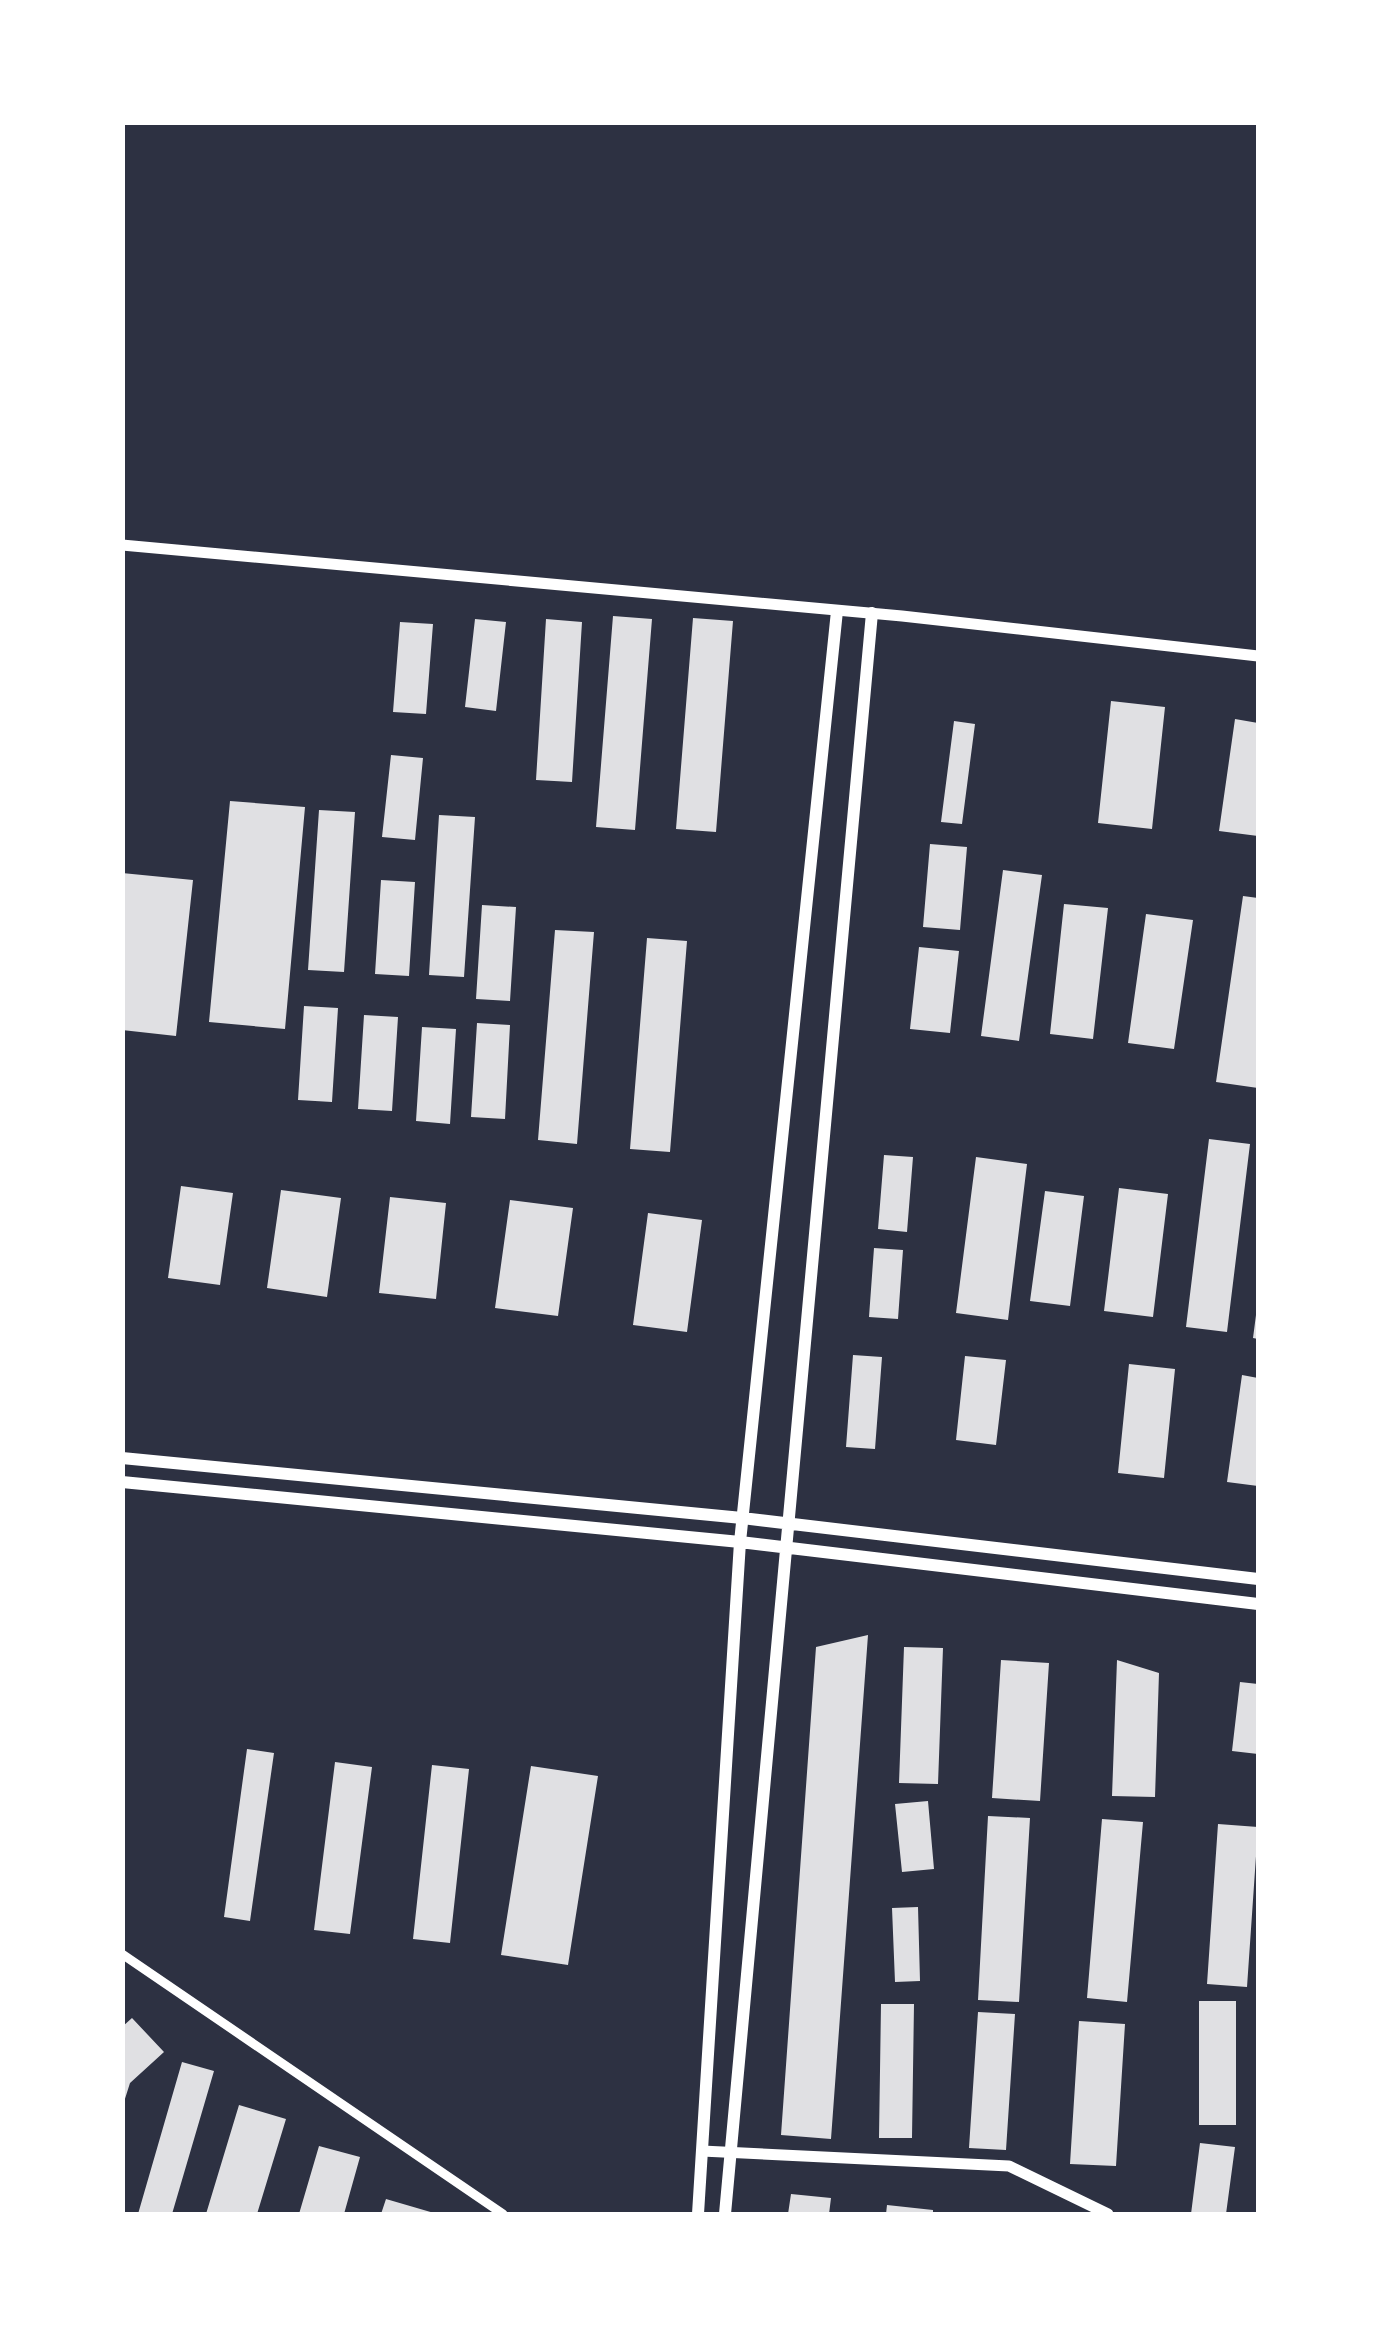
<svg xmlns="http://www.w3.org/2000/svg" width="1381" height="2337" viewBox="0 0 1381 2337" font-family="Quicksand,sans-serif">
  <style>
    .building { fill: #e0e0e3 }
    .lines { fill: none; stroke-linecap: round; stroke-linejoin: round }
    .minor { stroke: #fff; stroke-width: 9 }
    .tertiary { stroke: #fff; stroke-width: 11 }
    .secondary { stroke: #fff; stroke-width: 12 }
  </style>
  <rect width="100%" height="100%" fill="#2d3142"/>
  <!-- building -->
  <path class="building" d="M613,616L652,619L635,830L596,827Z
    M693,618L733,621L716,832L676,829Z
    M475,619L506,622L496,711L465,707Z
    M546,619L582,622L572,782L536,780Z
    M400,622L433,624L426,714L393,712Z
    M1111,701L1165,707L1152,829L1098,823Z
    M1235,719L1258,723V836L1219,831Z
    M954,721L975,724L962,824L941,822Z
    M391,755L423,758L415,840L382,837Z
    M230,801L305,807L285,1029L209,1022Z
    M319,810L355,812L344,972L308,970Z
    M439,815L475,817L464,977L429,975Z
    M930,844L967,847L960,930L923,927Z
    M1003,870L1042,875L1019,1041L981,1036Z
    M122,873L193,880L176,1036L122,1030Z
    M381,880L415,882L409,976L375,974Z
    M1243,896L1258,898V1088L1216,1082Z
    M1064,904L1108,908L1093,1039L1050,1034Z
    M482,905L516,907L510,1001L476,999Z
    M1146,914L1193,920L1174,1049L1128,1043Z
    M555,930L594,932L577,1144L538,1140Z
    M647,938L687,941L670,1152L630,1149Z
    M919,947L959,951L950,1033L910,1029Z
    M304,1006L338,1008L332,1102L298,1100Z
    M364,1015L398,1017L392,1111L358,1109Z
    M477,1023L510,1025L505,1119L471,1117Z
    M422,1027L456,1029L450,1124L416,1121Z
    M1209,1139L1250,1144L1227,1332L1186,1327Z
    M884,1155L913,1157L907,1232L878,1229Z
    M976,1157L1027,1164L1008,1320L956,1313Z
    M181,1186L233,1193L220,1285L168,1278Z
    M1119,1188L1168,1194L1153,1317L1104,1311Z
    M281,1190L341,1198L327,1297L267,1288Z
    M1045,1191L1084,1196L1070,1306L1030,1301Z
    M390,1197L446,1203L436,1299L379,1293Z
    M510,1200L573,1208L558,1316L495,1308Z
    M648,1213L702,1220L687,1332L633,1325Z
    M874,1248L903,1250L898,1319L869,1317Z
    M1256,1315H1258V1339L1253,1338Z
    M853,1355L882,1357L875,1449L846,1447Z
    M965,1356L1006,1360L996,1445L956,1440Z
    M1129,1364L1175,1369L1164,1478L1118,1473Z
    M1242,1375L1258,1378V1486L1227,1482Z
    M868,1635L831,2139L781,2135L816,1647Z
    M904,1647L943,1648L938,1784L899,1783Z
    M1001,1660L1049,1663L1040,1801L992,1798Z
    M1117,1660L1159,1673L1155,1797L1112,1796Z
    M1240,1682L1258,1684V1754L1232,1751Z
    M247,1749L274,1753L250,1921L224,1917Z
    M335,1762L372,1767L350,1934L314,1930Z
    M432,1765L469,1769L450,1943L413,1939Z
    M531,1766L598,1776L568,1965L501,1955Z
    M928,1801L934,1869L902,1872L895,1804Z
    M988,1816L1030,1818L1019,2002L978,2000Z
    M1102,1819L1143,1822L1127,2002L1087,1998Z
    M1218,1824L1258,1827L1247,1987L1207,1984Z
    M918,1907L920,1981L895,1982L892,1908Z
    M1199,2001H1236V2125H1199Z
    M881,2004H914L912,2138H879Z
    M978,2012L1015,2014L1006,2150L969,2148Z
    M132,2018L164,2052L130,2083L123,2105L122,2027Z
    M1079,2021L1125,2024L1116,2166L1070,2164Z
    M182,2062L214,2071L172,2214H138Z
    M239,2105L286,2119L257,2214H206Z
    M1200,2143L1235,2147L1226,2214H1191Z
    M319,2146L360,2157L344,2214H299Z
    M791,2194L831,2198L829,2214H788Z
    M386,2199L434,2213V2214H381Z
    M887,2205L933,2210V2214H886Z"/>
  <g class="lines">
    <!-- minor -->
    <path class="minor" d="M122,1954L503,2214"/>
    <!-- tertiary -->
    <path class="tertiary" d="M122,545L902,616L1258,656
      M702,2151L1009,2166L1108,2214"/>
    <!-- secondary -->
    <path class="secondary" d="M122,1458L742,1518L1258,1579
      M122,1482L740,1542L1258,1604
      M698,2214L740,1542L837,611
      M725,2214L872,613"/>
  </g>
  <!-- border -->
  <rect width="1381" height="2337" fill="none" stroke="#ffffff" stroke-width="250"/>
</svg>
